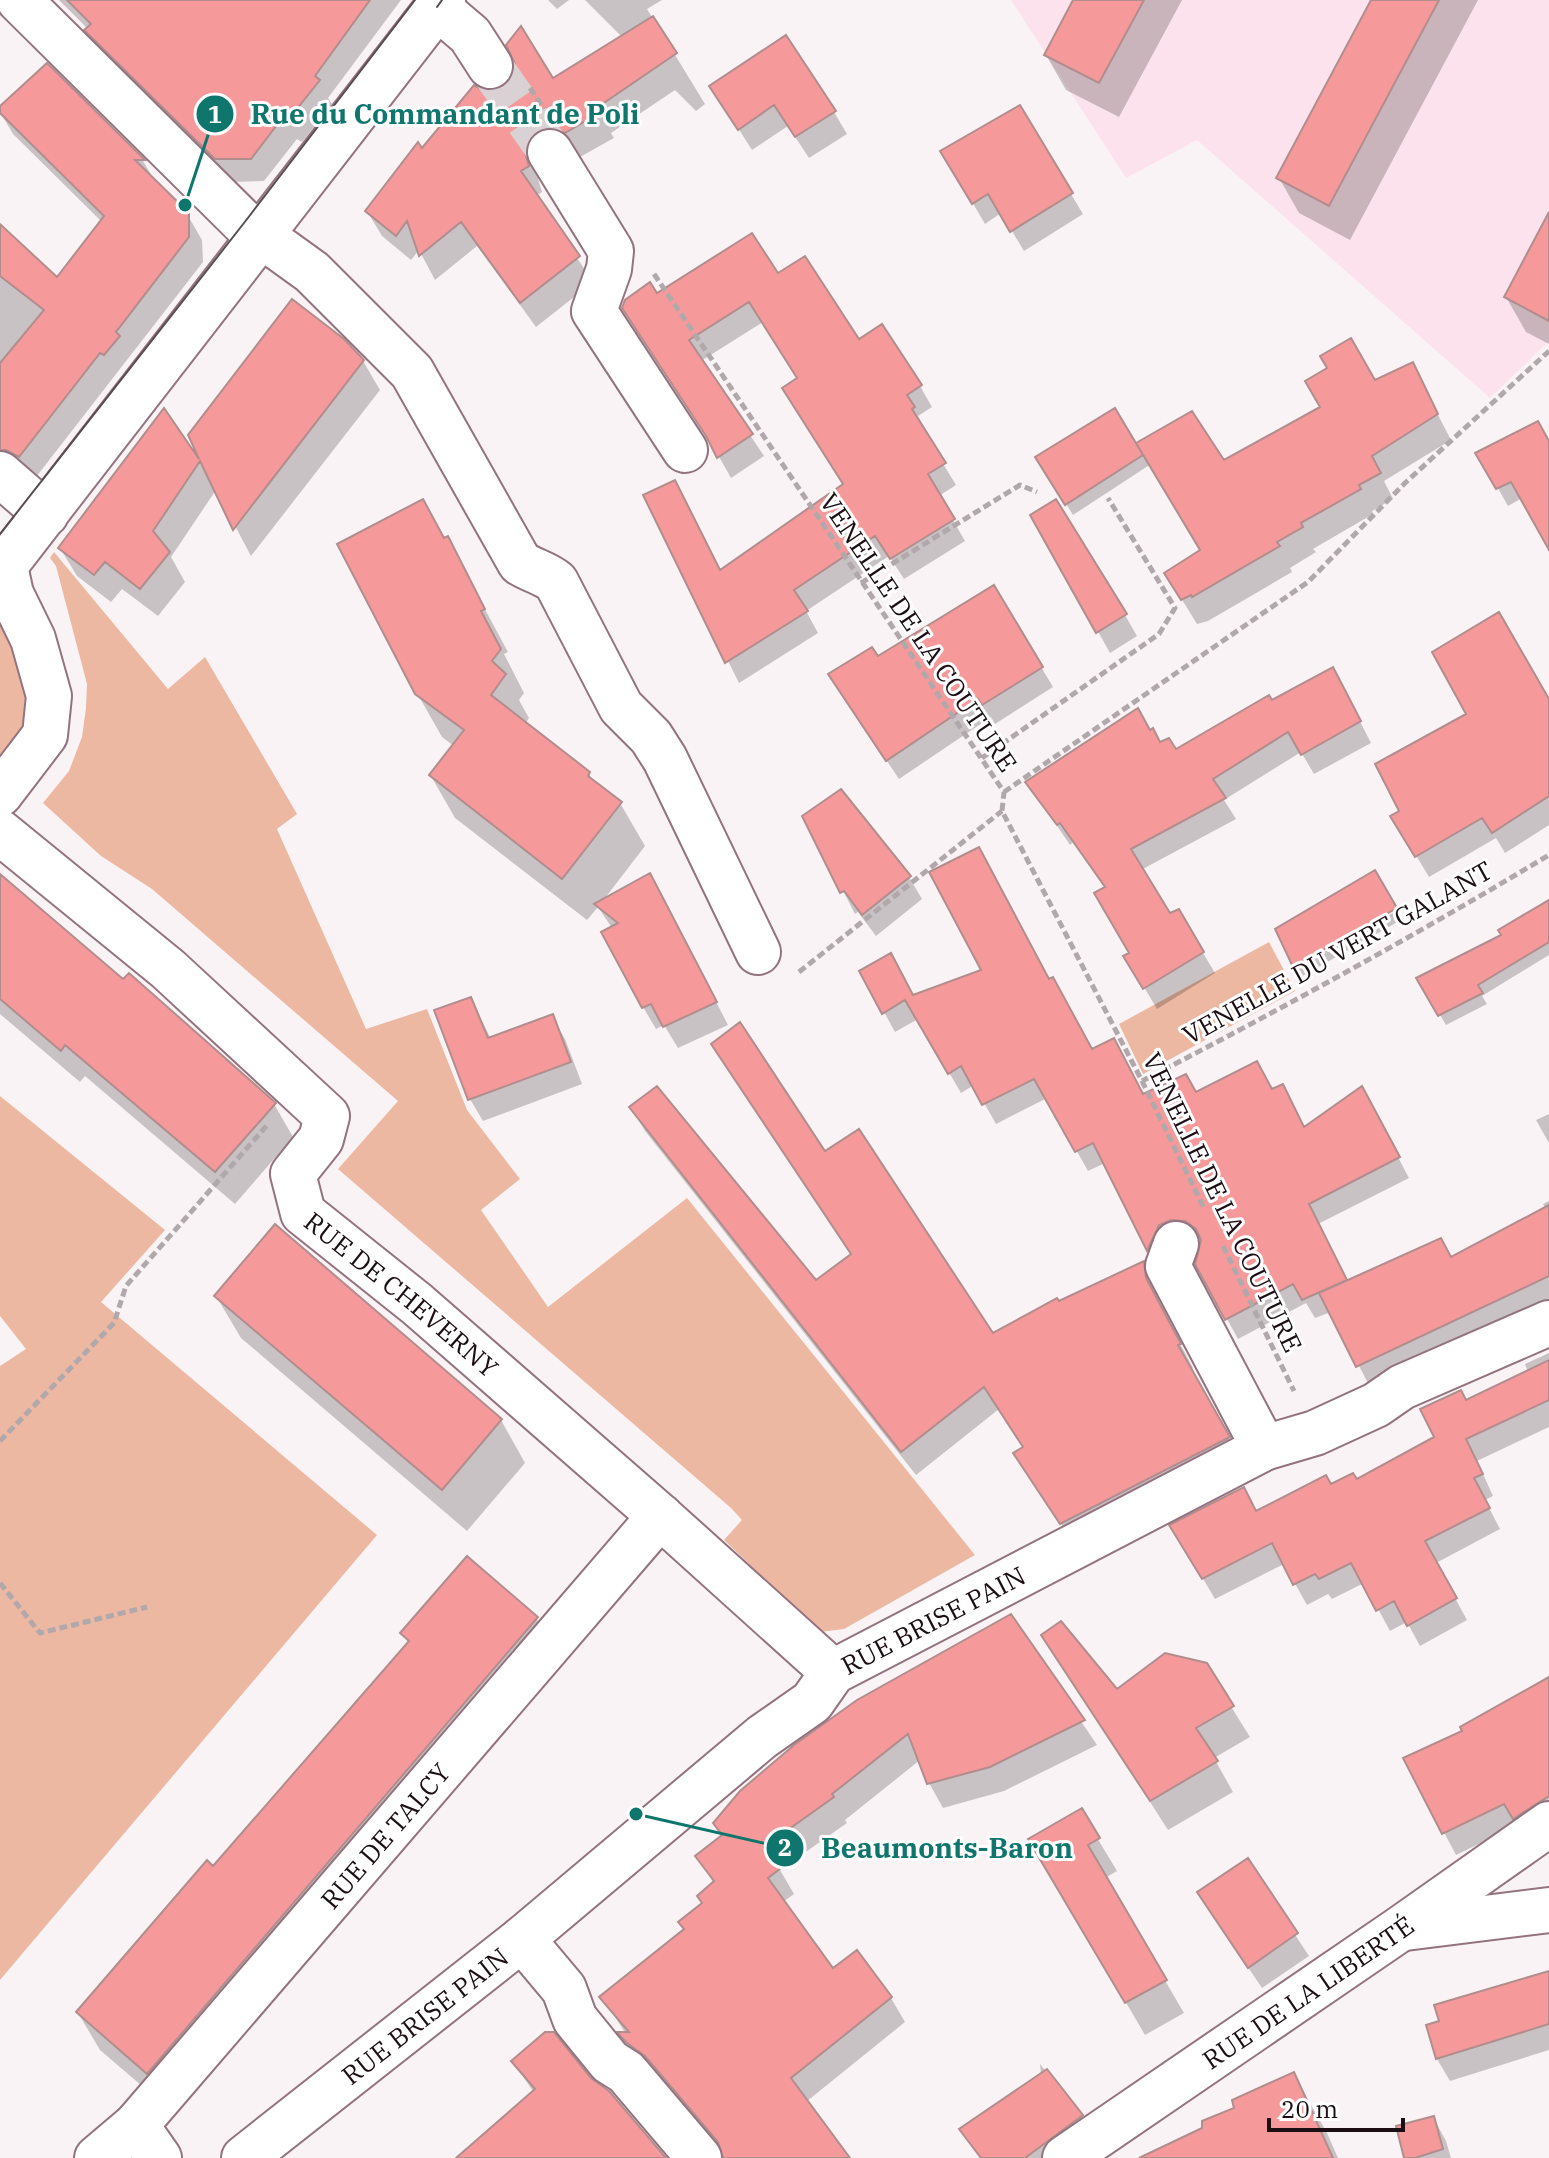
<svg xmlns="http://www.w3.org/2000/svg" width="1549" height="2158" viewBox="0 0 1549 2158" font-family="'IBM Plex Serif',serif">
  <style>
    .built { fill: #fce2ec }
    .green { fill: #ecb8a2 }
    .shadow { fill: #0003 }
    .building { fill: #f6999b; stroke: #b18d8d; stroke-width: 2 }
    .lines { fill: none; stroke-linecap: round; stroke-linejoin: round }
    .minor-tunnel { stroke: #d9d1d3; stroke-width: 44; stroke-dasharray: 44 22; stroke-linecap: butt }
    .minor-casing { stroke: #93737f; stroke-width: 48 }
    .path { stroke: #b1a8ab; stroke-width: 5; stroke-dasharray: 8 4; stroke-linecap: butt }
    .minor { stroke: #fff; stroke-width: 44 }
    .tram { stroke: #584d51; stroke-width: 2 }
    .labels { text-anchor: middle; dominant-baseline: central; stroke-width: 6; stroke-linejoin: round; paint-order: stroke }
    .street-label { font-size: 26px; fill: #1b0f14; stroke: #fff }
    .leader { fill: none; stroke: #0f766e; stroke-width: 3 }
    .callout-dot { fill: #0f766e; stroke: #fff; stroke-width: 3 }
    .mark-label { font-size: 24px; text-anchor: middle; font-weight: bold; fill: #fff }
    .callout-label { font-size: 28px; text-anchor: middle; font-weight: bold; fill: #0f766e; stroke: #fff; stroke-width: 6; stroke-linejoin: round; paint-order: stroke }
  </style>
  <rect width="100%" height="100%" fill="#faf3f5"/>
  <!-- built -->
  <path class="built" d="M1011,0H1549V341L1490,398L1197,140L1126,178Z"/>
  <!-- green -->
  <path class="green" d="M54,552L168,689L205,657L297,814L277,829L366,1029L427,1009L467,1110L520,1179L481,1210L548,1307L687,1198L975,1555L844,1629L820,1632L724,1540L742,1520L731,1508L338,1169L398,1101L152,889L101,856L43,803L69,771L82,737L86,708L87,684L56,566L50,558Z
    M5,618L33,708L28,735L0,770V625Z
    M1269,942L1295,991L1143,1074L1119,1024Z
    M0,1096L165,1230L101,1302L377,1535L0,1980V1366L26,1349L0,1316Z"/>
  <!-- shadow -->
  <path class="shadow" d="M59,0H401L328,98L332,104L302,142L297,139L264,181L230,182L100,53L88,29Z
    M548,0H569L557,9Z
    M585,0H662L647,9L705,104L696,111L675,90L611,133L614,138L580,157L564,152L542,165L538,179L542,192L536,196L593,282L536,327L477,246L435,280L419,250L411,260L382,236L367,211L422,151L492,93L553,81L622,37Z
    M1075,0H1182L1119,117L1066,90L1046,55Z
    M1373,0H1478L1350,240L1299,213L1279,178Z
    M47,66L143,161L156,183L187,214L202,240L203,262L33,481L0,462V226L57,280L102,222L13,134L0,112V109Z
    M712,87L834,112L847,134L809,158L788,126L752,150Z
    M1019,108L1083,214L1024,251L1001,213L985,224L943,152Z
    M1549,216V344L1526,332L1506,297Z
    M777,276L858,341L920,386L932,407L918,416L925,429L923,431L956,485L939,496L965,541L904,579L889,556L806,611L818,633L739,683L646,496L720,572L845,485L799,379L763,322L701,361L764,456L731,478L713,446L657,295Z
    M363,361L380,390L251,556L216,490L171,557L185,582L158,616L122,589L111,602L77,576L60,548L164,412L203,468Z
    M1412,365L1451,440L1384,481L1393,499L1372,511L1373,514L1313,549L1316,552L1290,568L1292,572L1208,621L1197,624L1181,598L1203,551L1151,464L1073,515L1038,458L1145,454L1223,463Z
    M1549,444V535L1522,498L1508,506L1478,453Z
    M1033,515L1125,615L1137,636L1110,653Z
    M447,539L508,652L504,654L524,693L519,700L529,718L525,724L589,774L595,784L620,803L645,846L602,902L662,897L728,1025L678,1048L664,1025L656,1029L643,1007L612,928L598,907L587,920L455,818L431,776L454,746L442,737L417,693L444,540Z
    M994,588L1053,687L995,724L991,717L899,779L842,694L878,659Z
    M1344,690L1371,743L1314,774L1301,752L1224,800L1236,819L1141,870L1169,916L1178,911L1215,973L1157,1009L1126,957L1132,954L1106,889L1073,842L1070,845L1028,783L1150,732L1160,745L1175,752L1271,703Z
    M1549,703V825L1505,853L1496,838L1429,877L1393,817L1402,812L1469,715Z
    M840,792L909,877L922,899L876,936L858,912L855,914L805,817Z
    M0,877L274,1104L293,1137L235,1204L85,1076L80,1082L0,1014Z
    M1549,903V955L1482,996L1487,1004L1446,1025L1419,979L1503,936Z
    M1396,911L1401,920L1301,977L1296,968Z
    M862,972L913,997L1049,982L1092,1052L1143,1097L1272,1091L1282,1087L1305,1129L1372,1108L1409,1178L1318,1224L1348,1283L1451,1259L1546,1209L1543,1204L1549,1201V1306L1371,1389L1331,1312L1315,1318L1306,1303L1238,1339L1197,1264L1202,1243L1183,1239L1159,1268L1105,1163L1088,1171L1047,1098L996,1124L974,1085L961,1093L918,1019L895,1032Z
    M471,999L491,1039L552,1017L565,1039L582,1084L483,1121L470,1099Z
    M631,1108L815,1283L852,1255L824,1153L993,1336L1143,1264L1157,1287L1159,1304L1193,1368L1190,1370L1242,1462L1076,1547L1030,1477L1024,1448L999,1409L916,1475L645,1131Z
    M1549,1114V1143L1536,1120Z
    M216,1296L501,1420L525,1463L467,1531L241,1338Z
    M1549,1353V1427L1477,1461L1493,1496L1485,1500L1500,1529L1436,1563L1467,1620L1420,1646L1407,1622L1390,1631L1364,1583L1332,1599L1328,1594L1307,1605L1284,1564L1215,1599L1172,1526L1256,1513L1330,1486L1356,1482L1436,1438L1466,1402L1528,1372L1525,1364Z
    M1010,1616L1097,1745L1004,1791L943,1808L929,1783L920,1760L845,1820L847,1823L780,1870L794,1894L783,1902L833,1970L856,1952L891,1998L905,2022L806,2102L846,2158H725L661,2080L634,2056L621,2034H626L602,1997L685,1931L704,1904L714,1884L698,1856Z
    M536,1618L558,1655L170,2110L100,2050L78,2013L214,1869L409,1644L403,1633Z
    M1044,1636L1116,1691L1205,1665L1250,1737L1214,1758L1233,1792L1168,1830Z
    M1549,1679V1825H1518L1456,1855L1405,1759L1465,1732Z
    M1081,1811L1117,1871L1105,1878L1184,2013L1145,2035L1031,1840Z
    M1247,1861L1309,1956L1262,1988L1212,1914Z
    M1549,1973V2050L1450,2081L1437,2059L1429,2026Z
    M513,2061L589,2079L664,2158H551L534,2093Z
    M1040,2064L1082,2116L1092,2134L1058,2158H980L962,2130L1041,2075Z
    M1294,2075L1327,2133L1338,2158H1160Z
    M1434,2119L1446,2141L1451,2158H1406Z"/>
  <!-- building -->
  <path class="building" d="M67,0H370L315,76L320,80L288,120L283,117L251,159H215L84,30L91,24Z
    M1073,0H1144L1099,83L1044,55Z
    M1371,0H1439L1329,206L1276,178Z
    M653,16L677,53L598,107L601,112L565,133L549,127L536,131L528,141L525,153L529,166L521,171L580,256L520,303L461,222L419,256L407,221L396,236L365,211L418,142L422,148L474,85L479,88L492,91L504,86L512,78L515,64L506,45L521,26L553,78Z
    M786,35L836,111L795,137L774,105L738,130L709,86Z
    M47,63L145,160H135L189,213V237L116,332L120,336L104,355L100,353L19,457L6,450H0V363L44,310L0,276V224L57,277L104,216L0,113V106Z
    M1020,105L1073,193L1010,232L988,194L972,204L940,151Z
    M1549,212V321L1504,297Z
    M752,233L778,273L805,256L859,339L882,324L922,385L907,395L915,407L912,409L946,463L928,474L955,519L890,559L875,536L794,590L808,611L725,663L643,495L675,480L720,570L843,484L782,388L797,378L749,302L689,340L753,434L717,458L706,436L622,308L625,300L650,282L657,293Z
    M292,299L344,339L364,360L233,530L200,461L153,531L170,552L140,589L105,562L94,575L58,548L164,408L199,459L188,435Z
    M1351,338L1375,380L1413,362L1438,414L1372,456L1381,473L1359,485L1361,489L1301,523L1303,527L1277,542L1280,546L1192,597L1191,595L1181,600L1164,573L1200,550L1136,443L1192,411L1224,460L1320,407L1305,381L1327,368L1320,356Z
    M1115,408L1143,455L1065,505L1035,457Z
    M1538,421L1549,441V550L1511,482L1496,489L1475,453Z
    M423,499L444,538L448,536L485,609L481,611L501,649L492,661L506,674L491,695L590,772L588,776L622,802L562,879L429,775L464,730L415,694L337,544Z
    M1056,499L1127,614L1096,633L1030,515Z
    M994,585L1043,667L982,705L978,699L886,761L828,674L872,647L878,656Z
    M1499,612L1549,699V796L1492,833L1482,818L1415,857L1390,816L1399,811L1375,764L1466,714L1432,652Z
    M1333,667L1361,721L1301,755L1288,732L1213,779L1226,798L1131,849L1170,913L1179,909L1204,952L1143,989L1123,956L1129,953L1094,893L1105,887L1060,823L1057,825L1025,782L1138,708L1150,730L1153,728L1160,742L1169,738L1176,749L1269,695L1272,700Z
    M841,789L911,876L862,915L844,891L840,893L802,816Z
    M979,847L1049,979L1053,977L1092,1049L1114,1038L1143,1094L1186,1074L1196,1092L1257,1061L1272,1089L1283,1084L1304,1127L1362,1086L1400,1157L1309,1204L1347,1280L1302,1300L1293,1284L1225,1320L1195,1264L1201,1240L1196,1229L1185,1221L1171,1220L1159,1225L1147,1251L1093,1143L1075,1152L1034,1079L982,1105L961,1066L948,1074L905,1000L882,1014L859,971L891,953L913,995L981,970L929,872Z
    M1375,870L1397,908L1293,967L1275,929Z
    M650,873L717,1002L663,1027L651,1004L642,1008L601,932L618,923L594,904Z
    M0,874L123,979L129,973L276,1103L215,1172L65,1045L61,1051L0,999Z
    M1549,900V942L1478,985L1483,993L1438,1016L1416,978L1501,935L1498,930Z
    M471,997L488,1038L553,1014L571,1062L468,1100L434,1010Z
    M740,1022L825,1151L859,1129L993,1333L1057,1298L1059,1301L1144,1261L1146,1278L1181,1344L1178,1345L1230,1437L1060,1524L1013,1453L1023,1447L984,1387L901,1452L629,1107L657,1086L816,1280L851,1254L711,1044Z
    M1549,1205V1276L1356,1367L1319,1293L1441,1238L1451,1257Z
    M275,1224L502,1419L442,1490L214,1296Z
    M1549,1360V1400L1466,1439L1483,1474L1474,1478L1490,1508L1425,1541L1457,1598L1407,1626L1394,1601L1376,1611L1351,1563L1319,1579L1315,1574L1293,1585L1272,1543L1202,1579L1169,1525L1244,1487L1256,1511L1326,1475L1331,1484L1353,1473L1357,1479L1434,1437L1420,1409L1461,1390L1466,1400Z
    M467,1556L538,1617L147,2074L76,2012L207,1860L213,1866L409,1641L400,1633Z
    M1011,1614L1085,1720L990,1767L927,1784L908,1734L832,1794L834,1797L764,1847L781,1868L768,1878L833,1968L857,1950L892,1997L791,2078L850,2158H723L718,2142L645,2056L627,2043L617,2032H629L599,1997L684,1929L678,1922L702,1903L697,1896L714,1881L695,1856L722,1835L713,1823L740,1791L794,1745L857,1700Z
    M1061,1621L1117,1689L1165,1653L1207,1663L1234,1706L1196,1728L1218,1761L1150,1801L1041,1635Z
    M1549,1677V1796L1513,1819L1504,1804L1442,1834L1403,1758L1462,1731L1460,1727Z
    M1082,1808L1100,1838L1088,1845L1167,1980L1125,2003L1028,1839Z
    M1248,1858L1298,1933L1248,1968L1197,1892Z
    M1549,1971V2024L1436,2059L1426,2025L1439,2021L1434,2005Z
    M545,2032H554L591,2078L609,2091L666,2158H456L535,2089L511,2061Z
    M1047,2069L1083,2115L1025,2158H981L959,2129Z
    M1294,2072L1333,2158H1139L1202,2128V2121L1234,2108L1232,2100Z
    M1434,2116L1443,2149L1415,2158H1404L1396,2126Z"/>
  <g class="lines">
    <!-- minor-tunnel -->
    <path class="minor-tunnel" d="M490,66L550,152"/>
    <defs>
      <g id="minor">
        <path d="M19,0L244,223L312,272L412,372L520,563C533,571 545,573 556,582L621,707L651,737L665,759L758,952"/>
        <path d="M437,7L470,35L490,66"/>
        <path d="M550,152L611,251L609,269L594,311L685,450"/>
        <path d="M0,474L46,514"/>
        <path d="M0,572L443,0"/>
        <path d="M0,794L45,735L49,696L33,639L11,594L5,566"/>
        <path id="s1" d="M0,832L168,969L327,1116L321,1139L293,1174L303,1213L417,1304L660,1516L833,1672"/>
        <path d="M1176,1244L1168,1266L1264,1448"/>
        <path d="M1405,1928L1549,1910"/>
        <path d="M522,1939L564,1989L575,2019L610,2062L626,2072L699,2158"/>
        <path d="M97,2158L136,2125"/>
        <path id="s2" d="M159,2158L136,2125L660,1516"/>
        <path id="s3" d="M244,2158L522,1939L762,1737L812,1702L833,1672L1264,1448L1315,1433L1376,1405L1402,1387L1549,1323"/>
        <path id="s4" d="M1065,2158L1400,1929L1549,1824"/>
      </g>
    </defs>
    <!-- minor casing -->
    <use href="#minor" class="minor-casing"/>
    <!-- path -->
    <path class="path" d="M530,88L544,109
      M654,274L1004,792L1002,811L1142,1081L1204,1208
      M861,583L1020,485L1037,492
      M982,758L1159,634L1175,608L1108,498
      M1004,792L1308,582L1405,483L1549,351
      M799,972L1002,811
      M1142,1081C1280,1010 1416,935 1549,855
      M1223,1246L1294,1391
      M0,1441L114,1323L126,1286L269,1123
      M0,1583L40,1633L147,1607"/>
    <!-- minor -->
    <use href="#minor" class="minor"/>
    <!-- tram -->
    <path class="tram" d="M437,7L442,0
      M0,534L244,223L415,0"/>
  </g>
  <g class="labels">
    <!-- street labels -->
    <g class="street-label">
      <text transform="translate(919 632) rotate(56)">VENELLE DE LA COUTURE</text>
      <text transform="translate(1337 952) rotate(-29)">VENELLE DU VERT GALANT</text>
      <text transform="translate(1223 1202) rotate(64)">VENELLE DE LA COUTURE</text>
      <text stroke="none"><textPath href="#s1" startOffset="670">RUE DE CHEVERNY</textPath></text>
      <text stroke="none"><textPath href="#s3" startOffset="878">RUE BRISE PAIN</textPath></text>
      <text stroke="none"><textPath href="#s2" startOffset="422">RUE DE TALCY</textPath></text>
      <text stroke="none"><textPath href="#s4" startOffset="294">RUE DE LA LIBERTÉ</textPath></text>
      <text stroke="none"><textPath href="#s3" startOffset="230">RUE BRISE PAIN</textPath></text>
    </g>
  </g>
  <!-- callouts -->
  <path class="leader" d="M185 205L215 114M636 1814L785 1848"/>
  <g class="callout-dot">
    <circle cx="185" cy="205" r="8"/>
    <circle cx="636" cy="1814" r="8"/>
    <circle cx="215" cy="114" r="20"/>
    <circle cx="785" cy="1848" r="20"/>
  </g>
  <g class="mark-label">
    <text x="215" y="123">1</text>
    <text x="785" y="1856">2</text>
  </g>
  <g class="callout-label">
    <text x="445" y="124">Rue du Commandant de Poli</text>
    <text x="947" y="1858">Beaumonts-Baron</text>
  </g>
  <!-- scale -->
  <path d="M1269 2118v12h134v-12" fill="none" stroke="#1b0f14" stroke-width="4"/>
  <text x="1281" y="2118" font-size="24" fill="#1b0f14" stroke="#ffffff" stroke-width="6" paint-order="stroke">20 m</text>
</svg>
